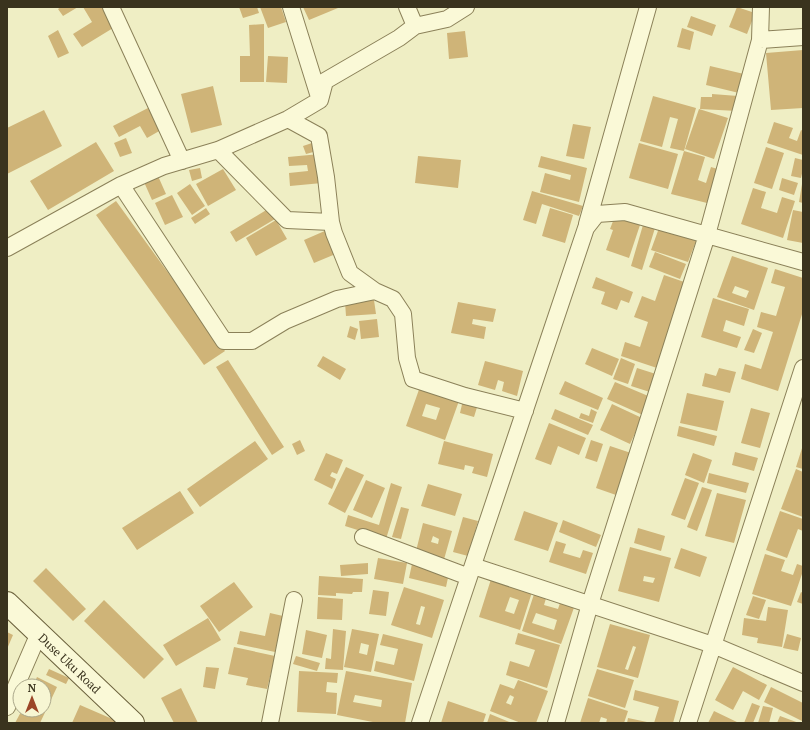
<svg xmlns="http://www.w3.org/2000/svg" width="810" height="730" viewBox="0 0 810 730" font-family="'PT Serif',serif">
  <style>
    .building { fill: #cfb478; fill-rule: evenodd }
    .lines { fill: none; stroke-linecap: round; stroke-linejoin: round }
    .street-casing { stroke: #8b8159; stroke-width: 18 }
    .secondary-casing { stroke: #6c623d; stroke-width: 24 }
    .street { stroke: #faf9d7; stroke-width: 16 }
    .secondary { stroke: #faf9d7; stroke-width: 22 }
    .labels { text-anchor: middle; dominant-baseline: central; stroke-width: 3; stroke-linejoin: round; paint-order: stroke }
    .street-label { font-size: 12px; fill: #3a331e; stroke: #f7f6d3 }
  </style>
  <rect width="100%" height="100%" fill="#efeec4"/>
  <!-- building -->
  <path class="building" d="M61,7H78L63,16L58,9Z
    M83,7H106L118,25L82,47L73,34L92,22Z
    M239,7H257L259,13L243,18Z
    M260,7H281L286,22L268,28Z
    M303,7H337L338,8L309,20Z
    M737,7L755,13L747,34L729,27Z
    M691,16L716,25L712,36L687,27Z
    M264,24V82H240V56H250L249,25Z
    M682,28L694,32L690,50L677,47Z
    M58,30L69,53L58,58L48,36Z
    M465,31L468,57L449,59L447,33Z
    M803,50V108L771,110L766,53Z
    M268,56L288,57L287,83L266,82Z
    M710,66L744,74L739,93L706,85Z
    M213,86L222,125L191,133L181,94Z
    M712,94L738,96L737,111L700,109L701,97H712Z
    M653,96L696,108L684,151L670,148L678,119L670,117L662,147L640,141Z
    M148,108L161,130L147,138L140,126L119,137L113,126Z
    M699,109L728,118L714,159L685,149Z
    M44,110L62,146L7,174V128Z
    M774,122L793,128L789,138L797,141L801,130L803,131V155L767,143Z
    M573,124L591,127L584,159L566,156Z
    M126,138L132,153L120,157L114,143Z
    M96,142L114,171L48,210L30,181Z
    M315,142L317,151L306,154L303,146Z
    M639,143L678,154L668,189L629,178Z
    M766,147L784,153L772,189L754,183Z
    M684,151L705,157L698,180L706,183L711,167L721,170L711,204L671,194Z
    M320,154L322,183L290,186L289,173L308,171L307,165L289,166L288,157Z
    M418,156L461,160L458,188L415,183Z
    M541,156L587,168L579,202L540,192L545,173L570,180L571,175L538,167Z
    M795,158L803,160V169L801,178L791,176Z
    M200,168L202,178L192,181L189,170Z
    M223,169L236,190L208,206L196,184Z
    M158,176L166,194L152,200L144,182Z
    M782,178L798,183L794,195L779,190Z
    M190,184L205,206L192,215L177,193Z
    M802,184H803V203L799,202Z
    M753,188L766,192L761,208L777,213L782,197L795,201L783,238L741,224Z
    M532,191L583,206L579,216L542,204L536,224L523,220Z
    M172,195L183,217L165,225L155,203Z
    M116,201L225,351L204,365L96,215Z
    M206,208L210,214L195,224L191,218Z
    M550,208L573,215L565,243L542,236Z
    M268,209L275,219L236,242L230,232Z
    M793,210L803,212V243L787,240Z
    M615,216L640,225L629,258L606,250L613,230L610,229Z
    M276,220L287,239L256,256L246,238Z
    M643,225L655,228L642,270L631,266Z
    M659,228L696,241L688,262L651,250Z
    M327,230L338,253L314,263L304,240Z
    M655,252L686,264L680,279L649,267Z
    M732,256L768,268L754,310L717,297ZM735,286L749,291L746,298L732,293Z
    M775,269L803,278V311L778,391L741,379L745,364L761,369L773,332L757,327L761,312L776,316L785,287L771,283Z
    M664,275L690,284L660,369L621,356L625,342L640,347L648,322L634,317L642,296L655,301Z
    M596,277L633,292L629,303L621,300L617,310L601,304L605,292L592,288Z
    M713,298L749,309L744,326L726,320L723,331L741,337L737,348L701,337Z
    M374,300L376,314L346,316L345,302Z
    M458,302L496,309L493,322L473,319L472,324L486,327L484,339L451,333Z
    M377,319L379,337L361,339L359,321Z
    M350,326L358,329L355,340L347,337Z
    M753,329L762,333L754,353L744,350Z
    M592,348L619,359L612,376L585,364Z
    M323,356L346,369L340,380L317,366Z
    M621,358L635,364L628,384L613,379Z
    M228,360L284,447L272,455L216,367Z
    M485,361L523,371L517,396L502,391L504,382L498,380L495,390L478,385Z
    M637,368L659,375L653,393L631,386Z
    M719,368L736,372L730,393L702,386L705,373L716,376Z
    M565,381L603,398L598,410L559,394Z
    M615,382L653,398L645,416L607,399Z
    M421,384L460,398L445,440L406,426ZM426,404L440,408L436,420L422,416Z
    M687,393L724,401L717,431L680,423Z
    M463,400L478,404L474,417L460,413Z
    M612,404L642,418L630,444L600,430Z
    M751,408L770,413L760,448L741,443Z
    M555,409L593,425L588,435L551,419Z
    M591,409L597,412L593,423L579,418L581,413L589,416Z
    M549,423L586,438L579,455L558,446L551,465L535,459Z
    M679,426L717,436L714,446L677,436Z
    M300,440L305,451L297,455L292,444Z
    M591,440L603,444L597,462L585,458Z
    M255,441L268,459L200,507L187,489Z
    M444,441L493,454L487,477L472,473L474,467L465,465L464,470L438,464Z
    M803,445V469L796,467Z
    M610,446L631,453L616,495L596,488Z
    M735,452L758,458L754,471L732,465Z
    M326,453L343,460L337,474L332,472L330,476L336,479L332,489L314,480Z
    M693,453L712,460L704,483L685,475Z
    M346,467L364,475L345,513L328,504Z
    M796,469L803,472V517L781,509Z
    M709,473L749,483L746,493L707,483Z
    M685,478L699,483L685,520L671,515Z
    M366,480L385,488L372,518L353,510Z
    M391,483L402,487L386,539L345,526L348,515L379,525Z
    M428,484L462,494L455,516L421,506Z
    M702,487L712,490L697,531L687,527Z
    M180,491L194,513L137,550L122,528Z
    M717,493L746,500L734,543L705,536Z
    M401,507L409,509L401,539L392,537Z
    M524,511L558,523L548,551L514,540Z
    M780,511L803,519V531L798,529L787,558L766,550Z
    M463,517L478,521L468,556L453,552Z
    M563,520L601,535L596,547L559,532Z
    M423,523L452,531L443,563L415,555ZM433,536L439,539L438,544L431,542Z
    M638,528L665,536L661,551L634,543Z
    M556,541L566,544L563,553L580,558L583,550L593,553L586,574L549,562Z
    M630,547L671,558L659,602L618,591ZM644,576L655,578L653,583L643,581Z
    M681,548L707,557L700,577L674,568Z
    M765,554L785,560L781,571L793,575L797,564L803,566V571L791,606L752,594Z
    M378,558L407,563L403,584L374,579Z
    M368,563V574L341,576L340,565Z
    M412,564L449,573L446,587L409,578Z
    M46,568L86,609L73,621L33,581Z
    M319,576L363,579L362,592H353L352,594L336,593V596L318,595Z
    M492,576L533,589L520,630L479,617ZM510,597L519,600L514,614L505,611Z
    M234,582L253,607L219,632L200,606Z
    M404,587L444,600L432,638L391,625ZM421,606L425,607L420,625L416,624Z
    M536,588L548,592L544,605L558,609L562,597L576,602L561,644L522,631ZM536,613L557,620L554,630L532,623Z
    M373,590L389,592L386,616L369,614Z
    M801,592L803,593V604L797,602Z
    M753,596L766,600L759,619L746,615Z
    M318,597L343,599L342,620L317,619Z
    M104,600L164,659L144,679L84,621Z
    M768,607L788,610L782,647L757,643L758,638L742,635L744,618L766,621Z
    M270,613L283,616L275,652L237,644L240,631L265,636Z
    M208,618L221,640L176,666L163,645Z
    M610,624L650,635L638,678L597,667ZM633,646L636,647L628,670L625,669Z
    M333,629L346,631L343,670L325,669L326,658L331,659Z
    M352,629L379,634L371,672L344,667ZM361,643L369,645L367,655L359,653Z
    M306,630L327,635L322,658L302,654Z
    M7,632L13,635L7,649Z
    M518,633L560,645L547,688L506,675L510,661L529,667L535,650L515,644Z
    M383,634L423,644L414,681L374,671L376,661L394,665L398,649L380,645Z
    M787,634L801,638L798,651L783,648Z
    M234,647L275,656L267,689L246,685L248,678L228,674Z
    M296,656L320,663L317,671L293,664Z
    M206,667L219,668L215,689L203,687Z
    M733,667L767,685L759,700L743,691L733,710L715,700Z
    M49,669L69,678L66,684L46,675Z
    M597,669L634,680L625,708L588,696Z
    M299,671L338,673L337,683L327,682L326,692L337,693L336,714L297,712Z
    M346,671L412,683L405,723H378L337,715ZM355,695L382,700L381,707L353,702Z
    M37,677L57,687L40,723H15L22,710H44V686H33Z
    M518,680L548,691L536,723H521L490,711L500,684L514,689ZM510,695L514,697L511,705L506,703Z
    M771,687L803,703L802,721L764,702Z
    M181,688L198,723H174L161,698Z
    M635,690L679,701L673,723H654L659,707L633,700Z
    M588,698L628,711L624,723H606L607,719L601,717L599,723H580Z
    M448,701L486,714L483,723H441Z
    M752,703L760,706L753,723H744Z
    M80,705L117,721L116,723H72Z
    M763,706L773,708L769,723H758Z
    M714,711L739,723H708Z
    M490,714L512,723H487Z
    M780,716L799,723H777Z
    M628,718L647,722V723H627Z"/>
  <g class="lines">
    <defs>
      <path id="street" d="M111,7L182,161
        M291,7L320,100
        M407,7L415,26
        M760,40L761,7
        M288,119L319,136L326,177L331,222L334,233L350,273L375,291L393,299L403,314L407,358L413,379L465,396L525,411
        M218,150L287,220L331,222
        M121,185L224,341H252L285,321L337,299L375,291
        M587,224L648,7
        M7,248L121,185L164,166L218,150L288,119L320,100L325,81L399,38L415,26L447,19L466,7
        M363,537L469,577
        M473,566L713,645L803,683
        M7,707L39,633
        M270,723L294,600
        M420,723L586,228L597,214L625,212L803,262
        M556,723L590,604L707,235L760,40L803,37
        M688,723L803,368"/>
      <g id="secondary">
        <path id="s1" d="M7,603L133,723"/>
      </g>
    </defs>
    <!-- street casing -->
    <use href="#street" class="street-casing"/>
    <!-- secondary casing -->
    <use href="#secondary" class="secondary-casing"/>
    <!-- street -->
    <use href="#street" class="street"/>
    <!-- secondary -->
    <use href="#secondary" class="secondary"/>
  </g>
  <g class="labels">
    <!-- street labels -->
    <g class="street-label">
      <text stroke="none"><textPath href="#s1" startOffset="87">Duse Uku Road</textPath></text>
    </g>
  </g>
  <!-- border -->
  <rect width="810" height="730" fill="none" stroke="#3a331e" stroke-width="16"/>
  <!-- north arrow -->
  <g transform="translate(32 698)"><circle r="19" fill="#f7f6d3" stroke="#aba88b"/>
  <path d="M0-3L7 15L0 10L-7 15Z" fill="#9b4628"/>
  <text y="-6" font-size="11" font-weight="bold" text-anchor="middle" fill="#3a331e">N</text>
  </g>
</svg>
